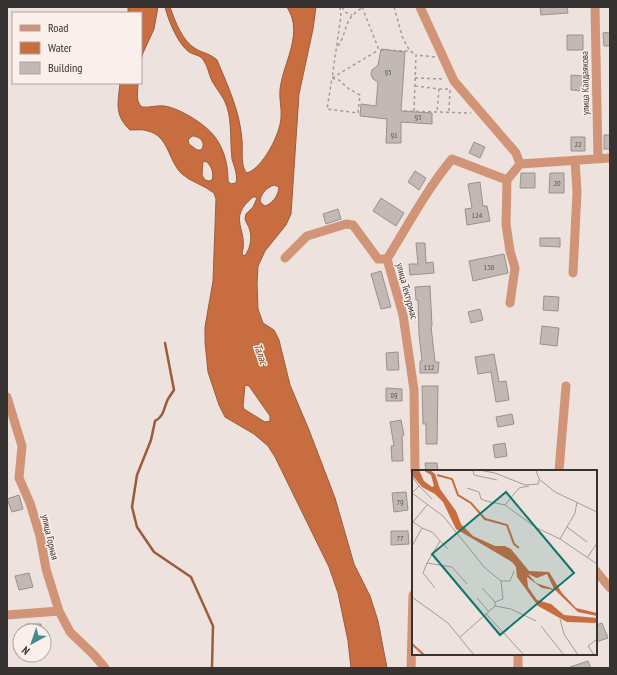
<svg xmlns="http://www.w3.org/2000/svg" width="617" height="675" viewBox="0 0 617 675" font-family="'PT Sans Narrow',sans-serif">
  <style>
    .water { fill: #c76d40; stroke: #9c5c3c; fill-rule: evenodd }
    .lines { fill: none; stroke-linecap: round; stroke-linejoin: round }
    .stream { stroke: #9c5c3c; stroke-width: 2.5 }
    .building { fill: #c3b9b4; stroke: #9a908c }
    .path { stroke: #a49c99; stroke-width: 1.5; stroke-dasharray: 3 3; stroke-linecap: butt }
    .minor { stroke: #d19477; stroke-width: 9 }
    .labels { text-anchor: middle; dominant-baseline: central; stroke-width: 3; stroke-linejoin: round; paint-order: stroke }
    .number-label { font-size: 8px; fill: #5a5452 }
    .street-label { font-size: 10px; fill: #373332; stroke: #faefeb }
    .water-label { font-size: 11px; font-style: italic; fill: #6e3211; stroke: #faefeb }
    .inset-river { fill: none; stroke: #c76d40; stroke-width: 2 }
    .inset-road { fill: none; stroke: #a49c99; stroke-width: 1 }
    .view { fill: #0f766e; fill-opacity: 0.15; stroke: #0f766e; stroke-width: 2 }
    .inset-edge { fill: none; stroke: #373332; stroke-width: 2 }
  </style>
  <rect width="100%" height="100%" fill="#ede2de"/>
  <!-- water -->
  <path class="water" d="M128,7H158L154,29L143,53L141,60V13H128Z
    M165,7H170C175,21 182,41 196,49C203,53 211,54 217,60C228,86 240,112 242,140C243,149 240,167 247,173C263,168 280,134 281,118C282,109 279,99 280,90C282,67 299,42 292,18C291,14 289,11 287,7H316L313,29L299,94L291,214L286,225L265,251L258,266L257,283L258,309L263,323L274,330L279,340L290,385L309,430L335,498L354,564L370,596L378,621L387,668H351L348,641L338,593L329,567L275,457L268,446L254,434L225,417L219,405L208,372L205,342V327L213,281L216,199L214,193C204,185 191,182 182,174C168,161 169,136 148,131C143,129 136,130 130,130C114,115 118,103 120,83H138C138,92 135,101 142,107C149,108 156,105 164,106C180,108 209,126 217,140C225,152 228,166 228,181L231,184L236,183C238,175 234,166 232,159C230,142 232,123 227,107C224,97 217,90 212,81C209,75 208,67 204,61C201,55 194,55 189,52C178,44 168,20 165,7ZM192,136C199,136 207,142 201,150H197L189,144L188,140ZM203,161L207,162C212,167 214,174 212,180L209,181L205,180L202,175ZM274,185L279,187C278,196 273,203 265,206L261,203L260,200C262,193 266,188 274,185ZM253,197H255L257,198L253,207L246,214L245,219C246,223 249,226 250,231C252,238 250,251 244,256L242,254C249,229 226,219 253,197ZM245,385L249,386L270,416V421L265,422L244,409L243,406Z"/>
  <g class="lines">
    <!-- stream -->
    <path class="stream" d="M165,343L174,390C172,393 170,396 168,399C164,407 164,417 155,421L151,440L137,475L132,507L137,527L154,552L191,577L213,626L212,668"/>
  </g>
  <!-- building -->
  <path class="building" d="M540,7H567L568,13L541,15Z
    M610,32V46H604L603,33Z
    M567,35H583V50H567Z
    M381,49L405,52L401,111L432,113V124L401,122V143H386L387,119L360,116L361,104L376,106L378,82L373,79L371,74L372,70L378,65Z
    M571,75L583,76V91L571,90Z
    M604,135H610V149H604Z
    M571,137H585V151H571Z
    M474,142L485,147L480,158L469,153Z
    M415,171L426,178L419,190L408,182Z
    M521,173H535V188H520Z
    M550,173H564V193H549Z
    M480,182L483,206H487L490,221L467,225L465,209L472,208L468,184Z
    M381,198L404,213L396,226L373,211Z
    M338,209L341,219L326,224L323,214Z
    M540,238H560V247L540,246Z
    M416,243H425L426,263L433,262L434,273L410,275L409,264H418Z
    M504,254L508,273L473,281L469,261Z
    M381,271L391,307L381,309L371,274Z
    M430,286L432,326H431L435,362H439L438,373H420V361H422L419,334L418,300H416L415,287Z
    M544,296L559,297L558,311L543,310Z
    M480,309L483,320L471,323L468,312Z
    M542,326L559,328L557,346L540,344Z
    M398,352L399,370H387L386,353Z
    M494,354L499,382L506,381L509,400L496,402L491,372L478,374L475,357Z
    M422,386H438L437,444H426V424H423Z
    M386,388L402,389V401H386Z
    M512,414L514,424L498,427L496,417Z
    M401,420L404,435L402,436L403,461H392L391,446H394L390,422Z
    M505,443L507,456L495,458L493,445Z
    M425,463H437L438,471H426Z
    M406,492L408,510L394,512L392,493Z
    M19,495L23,509L12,512L7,499Z
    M391,531H408L409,544L391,545Z
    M29,573L33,587L19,590L15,576Z
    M602,623L608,638L596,642V625Z
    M26,624H41V631H26Z
    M588,661L591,668H570V667Z"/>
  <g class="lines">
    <!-- path -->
    <path class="path" d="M340,7L341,16L332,78L339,80L349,89L360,95L358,113L327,109L332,78L377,51
      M342,7L345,12L352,15
      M362,7L379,50L410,51
      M394,7L403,39L410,51L416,55
      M338,46C349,30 342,20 362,8
      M415,78L443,79
      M415,86L439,89L437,112
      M439,89H450L449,112
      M404,111L471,113
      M414,111L416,55L435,57"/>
    <!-- minor -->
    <path class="minor" d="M420,7L454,81L516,153L520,164
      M595,7L598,159
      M507,180L506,224L510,251L515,268L510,303
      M285,258L307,236L346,224L353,225L378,259H387
      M573,273L577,192L575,160
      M7,397L22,446L19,478L30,503L40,536L46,569L59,611L70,632L94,655L105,668
      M415,471L414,390L403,315L387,259C408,225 427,189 452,159L507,180L520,164L610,158
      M559,471L566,386
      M596,571L610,588
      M7,615L59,611
      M518,654V668
      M411,668L413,595"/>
  </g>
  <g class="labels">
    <!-- number labels -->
    <g class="number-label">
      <text x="388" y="72">95</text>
      <text x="418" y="117">93</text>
      <text x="394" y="135">91</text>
      <text x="578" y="144">22</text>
      <text x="557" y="183">20</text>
      <text x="477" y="215">124</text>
      <text x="489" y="267">130</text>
      <text x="429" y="367">112</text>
      <text x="394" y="395">89</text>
      <text x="400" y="502">79</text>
      <text x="400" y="538">77</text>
    </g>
    <!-- street labels -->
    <g class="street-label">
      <text transform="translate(585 83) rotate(-91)">улица Калдаякова</text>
      <text transform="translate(407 291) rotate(75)">улица Тектурмас</text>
      <text transform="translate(50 537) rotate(77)">улица Горная</text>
    </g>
    <!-- water labels -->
    <g class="water-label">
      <text transform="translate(261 354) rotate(71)">Талас</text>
    </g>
  </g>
  <!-- overview -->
  <g transform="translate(412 470)">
    <rect width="185" height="185" fill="#ede2de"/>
    <path d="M0,0H7L12,11L20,17L22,16L19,5L11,0H18L23,4L28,19L44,41L49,54L61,66L83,76H93L99,79L117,101L137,102L150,123L164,138L185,143V146L166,142L143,120L130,118L115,107L116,117L125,130L139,134L152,145L185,148V153L155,152L126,136L105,107L104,97L100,92L44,59L31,32L23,24L10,17L0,5ZM116,104L125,108L135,104L142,119L124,113Z" fill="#c76d40" fill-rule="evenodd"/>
    <path class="inset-river" d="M25,5L40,9L46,25L59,33L73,49L95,55L102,74L107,78M0,174L12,185"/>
    <path class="inset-road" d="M61,0L62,5L85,10M67,0L83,3L113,15L126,14L127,10M124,0L127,9L143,22L185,42M0,6L7,16L0,23M7,16L20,29M55,18L67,22L69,29L74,31L93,35L123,57L148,69L185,94M0,23L31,46L73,98L89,111L91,129L83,132V136L48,167M93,35L107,18L117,16M1,52L15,35M155,57L175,72M10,58L20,62L36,79M148,69L163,43L165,32M28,71L15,93L40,97L55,114M0,76L10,58L1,52M175,88L185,73M15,93L11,103L23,118M89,111H98L102,101M70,118L83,132M0,127L36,153L62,185M65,128L77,142M83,136L99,139L124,151M74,144L112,185M148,149L152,164L166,185M129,156L152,185M182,185L176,176L185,169"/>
    <path class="view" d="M94,22L162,103L88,165L20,84Z"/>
    <rect width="185" height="185" class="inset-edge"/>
  </g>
  <!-- border -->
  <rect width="617" height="675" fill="none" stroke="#373332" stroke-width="16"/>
  <!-- legend -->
  <rect x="12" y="12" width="130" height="72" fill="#faefeb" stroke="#aca4a1"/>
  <rect x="20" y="25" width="20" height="6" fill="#d19477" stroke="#aca4a1"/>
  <text x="48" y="32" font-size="12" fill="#373332">Road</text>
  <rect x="20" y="42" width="20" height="12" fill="#c76d40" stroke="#aca4a1"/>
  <text x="48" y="52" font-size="12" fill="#373332">Water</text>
  <rect x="20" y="62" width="20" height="12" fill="#c3b9b4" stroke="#aca4a1"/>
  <text x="48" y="72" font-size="12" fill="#373332">Building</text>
  <!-- north arrow -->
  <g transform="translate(32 643) rotate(220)"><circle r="19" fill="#faefeb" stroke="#aca4a1"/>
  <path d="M0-3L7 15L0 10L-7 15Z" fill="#438b8c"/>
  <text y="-6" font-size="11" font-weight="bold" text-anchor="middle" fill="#373332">N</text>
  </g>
</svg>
